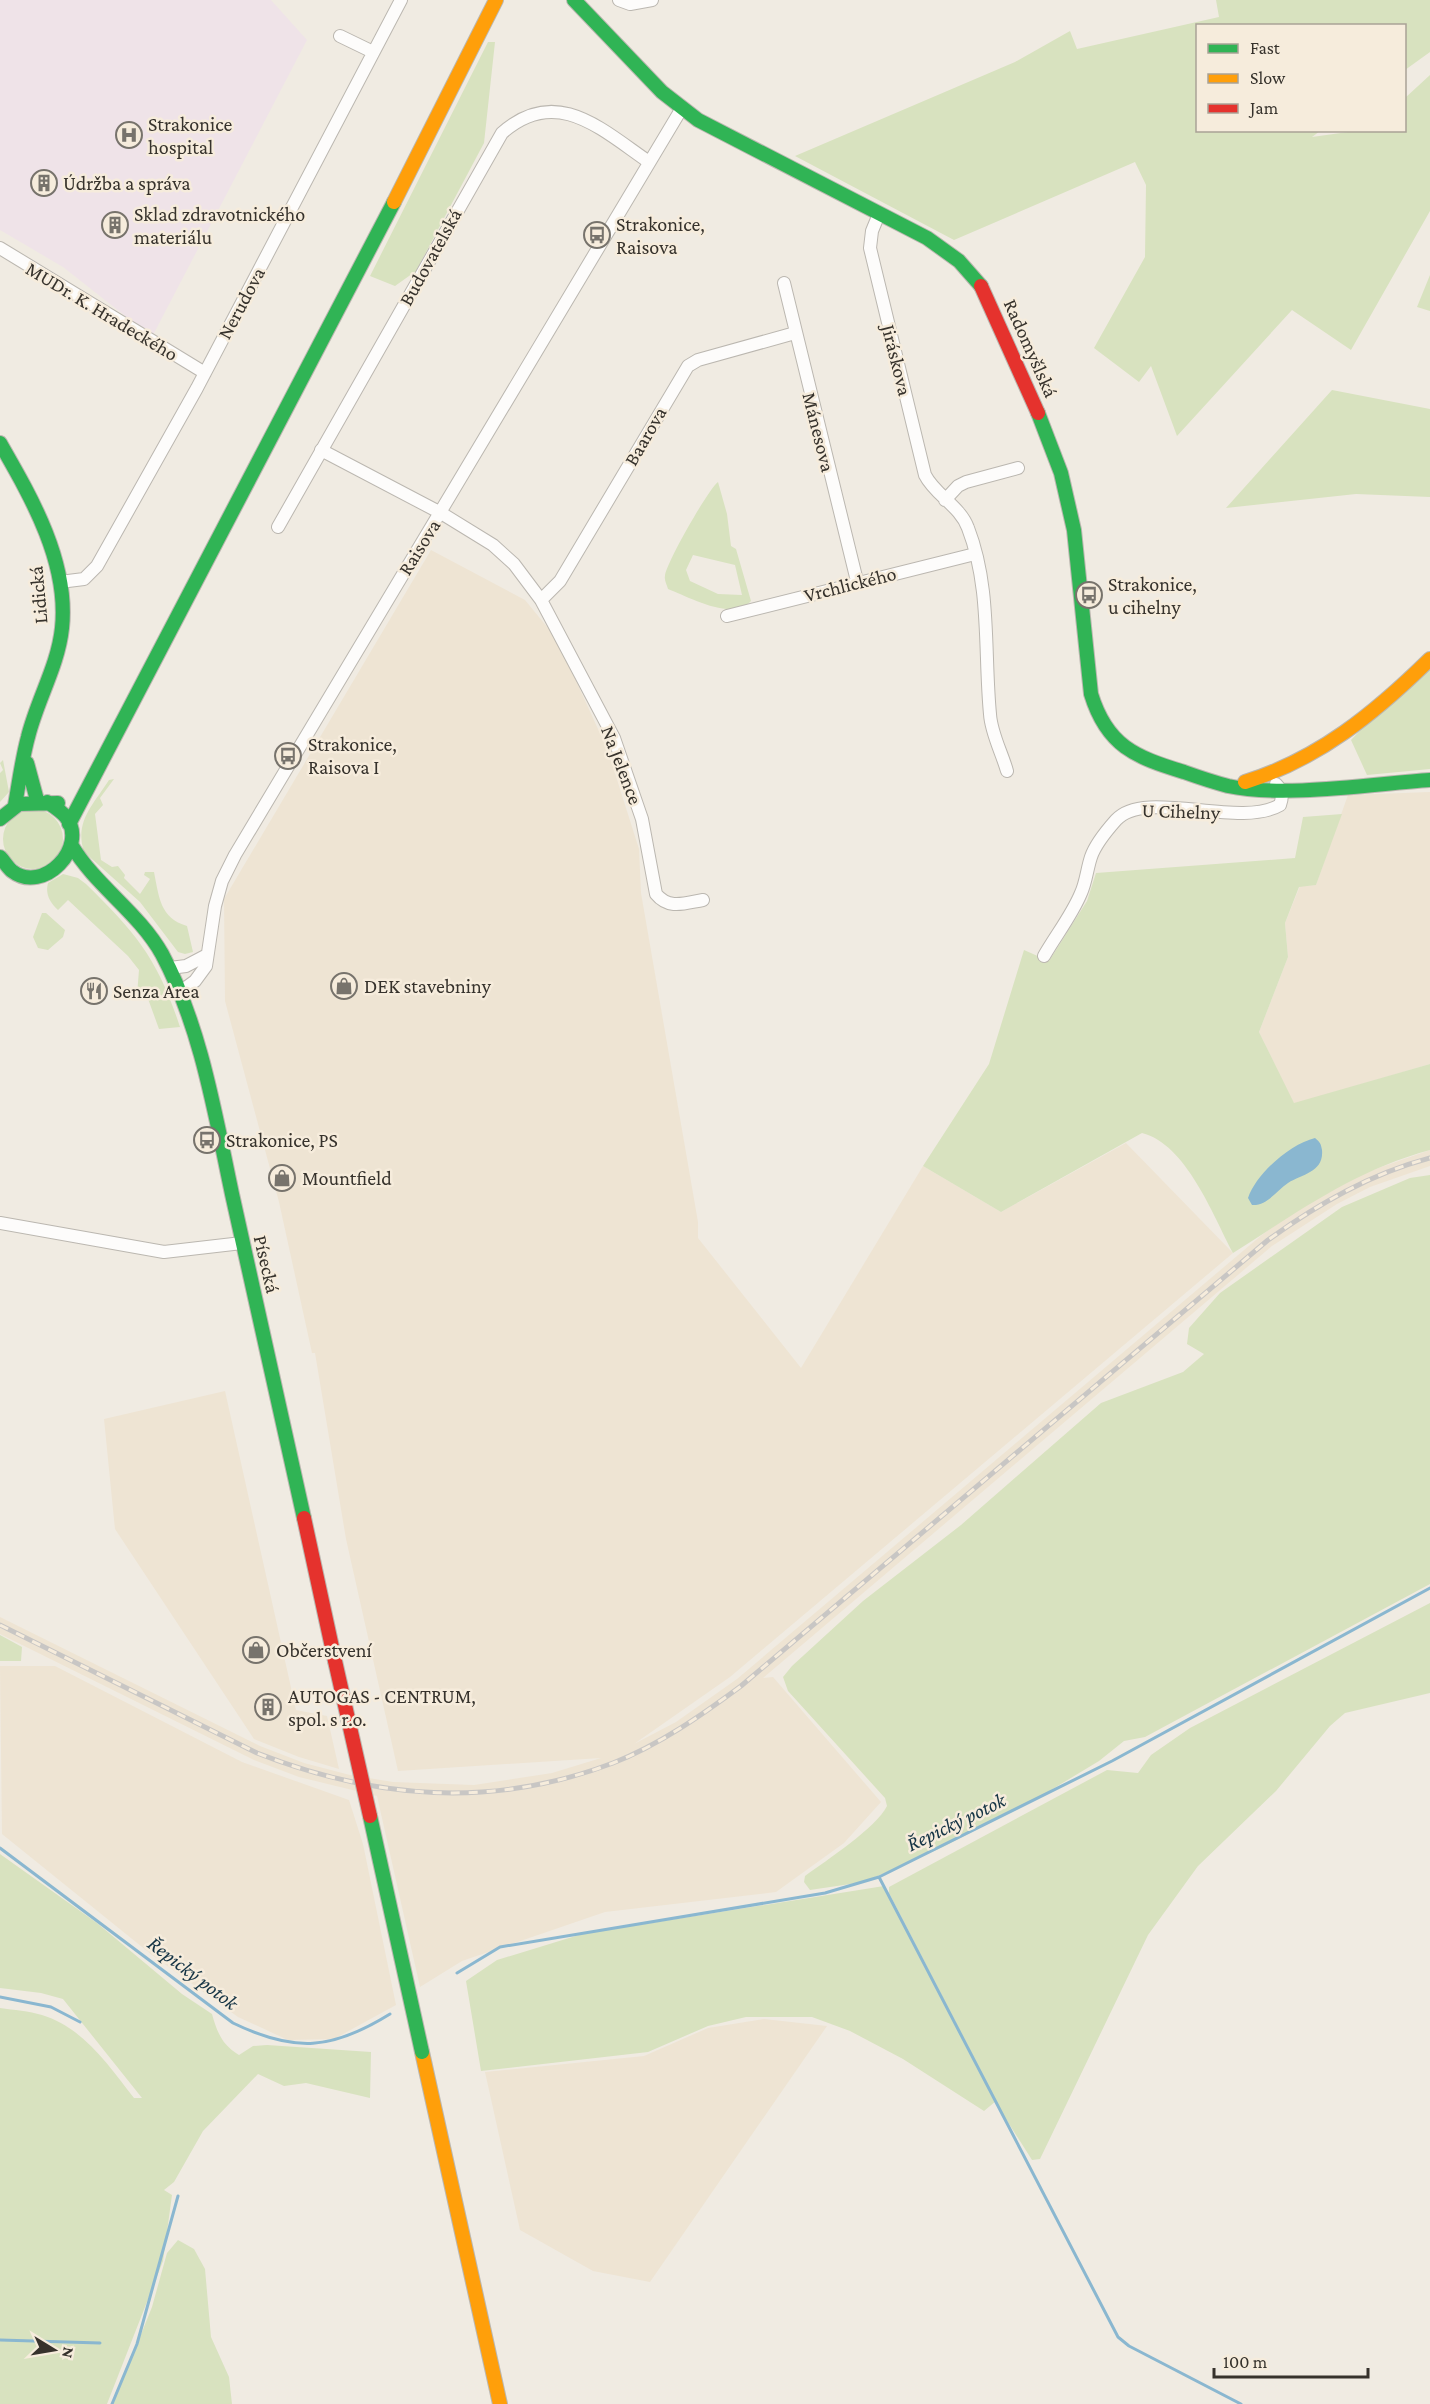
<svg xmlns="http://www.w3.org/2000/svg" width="1430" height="2404" viewBox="0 0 1430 2404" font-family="'Crimson Pro',serif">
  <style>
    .built { fill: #eee4d3 }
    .medical { fill: #efe3e8 }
    .green { fill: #d8e2bf; fill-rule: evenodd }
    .water { fill: #8ab7d0 }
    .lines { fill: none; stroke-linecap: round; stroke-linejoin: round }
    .stream { stroke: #8ab7d0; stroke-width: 3 }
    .street-casing { stroke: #bbb7b0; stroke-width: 14 }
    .fast-casing { stroke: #bbb7b0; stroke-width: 16 }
    .slow-casing { stroke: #bbb7b0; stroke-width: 16 }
    .jam-casing { stroke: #bbb7b0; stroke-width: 16 }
    .street { stroke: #fdfcfb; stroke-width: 12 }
    .fast { stroke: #30b455; stroke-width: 14 }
    .slow { stroke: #ff9f0a; stroke-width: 14 }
    .jam { stroke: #e5322d; stroke-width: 14 }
    .rail-casing { stroke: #c8c6c4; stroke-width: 5 }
    .rail { stroke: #f6ecdc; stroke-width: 3; stroke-dasharray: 9; stroke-linecap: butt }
    .fast-bridge-casing { stroke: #bbb7b0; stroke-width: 16; stroke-linecap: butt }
    .jam-bridge-casing { stroke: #bbb7b0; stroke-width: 16; stroke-linecap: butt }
    .fast-bridge { stroke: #30b455; stroke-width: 14 }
    .jam-bridge { stroke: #e5322d; stroke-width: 14 }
    .labels { text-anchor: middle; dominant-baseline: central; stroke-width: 5; stroke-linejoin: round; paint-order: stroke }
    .poi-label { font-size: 20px; fill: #36322c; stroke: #f6ecdc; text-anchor: start }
    .street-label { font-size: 20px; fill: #36322c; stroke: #f6ecdc }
    .water-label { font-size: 21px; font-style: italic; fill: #143344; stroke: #f6ecdc }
  </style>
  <rect width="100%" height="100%" fill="#f0ebe2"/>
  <!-- built -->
  <path class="built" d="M431,550L525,600L557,639L608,751L639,849L641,893L698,1222V1238L801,1368L923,1166L1001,1212L1126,1143L1233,1253L730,1677L634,1744L676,1722L737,1679L1263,1234L1297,1210L1364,1173L1430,1150V1166L1370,1187L1337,1204L1272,1246L763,1678L773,1677L881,1802L844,1843L776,1892L605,1912L462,1961L420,1987L377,1796L299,1777L254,1760L0,1634V1617L260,1746L304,1763L350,1775L393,1782L474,1785L552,1773L601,1758L398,1771L346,1539L315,1353H312L279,1202L225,1001L224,899Z
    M1430,792V1064L1294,1104L1259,1032L1288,957L1285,923L1300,886L1316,885L1348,795Z
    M225,1391L296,1710L327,1716L339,1769L299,1757L254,1739L115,1529L104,1419Z
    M0,1666H55L242,1762L349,1800L363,1844L396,2005L334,2039L288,2040L238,2017L152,1955L2,1834Z
    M764,2019L827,2026L650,2282L593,2271L520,2230L485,2072L644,2056L708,2028Z"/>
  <!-- medical -->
  <path class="medical" d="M0,0H271L307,40L152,337L63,267L0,230Z"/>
  <!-- green -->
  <path class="green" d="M1216,0H1430V52L1405,70L1404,26H1198V130L1320,131L1312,137L1355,131L1404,130L1405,98L1430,75V211L1351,350L1292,310L1177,436L1151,366L1139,382L1094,348L1145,257L1146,185L1135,162L954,240L795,156L1015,62L1070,31L1077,49L1219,17Z
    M488,42H495L484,143L416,271L395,286L370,276Z
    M1430,275V311L1417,307Z
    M1332,390L1430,409V497L1356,494L1226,508Z
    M718,482L727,514L731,546L736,549L751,601C733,622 689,597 668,589C667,585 664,580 665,576C665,565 709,488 718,482ZM693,555L735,565L742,595L718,594L690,581L686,570Z
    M1430,667V769L1367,775L1351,740L1391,698Z
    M3,760L9,792L0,802V773L3,770L0,763Z
    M114,779L100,798L103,805L95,814L101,860L112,867L118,866L125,875L124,878L140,894L150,879L144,875L145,872H154C159,897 160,918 187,926L193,952L185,954L178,952L140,902L84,852C74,821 94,804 109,780Z
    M3 839a30 30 0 1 1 60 0a30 30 0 1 1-60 0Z
    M1342,814L1316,885L1299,887L1285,923L1288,957L1259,1032L1294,1103L1430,1064V1150C1353,1171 1298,1212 1233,1253C1213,1215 1186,1144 1142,1133L1001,1212L923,1166L989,1064L1024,950L1049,961L1087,901L1096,873L1295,858L1303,817Z
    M63,874L78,878L86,884C136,933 158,959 180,1027L159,1029L147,996L137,995L139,970L128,956L68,900L58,910C50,903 45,894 48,883Z
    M42,913H46L65,930L63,937L48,950L38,948L33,937Z
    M1430,1175V1584L1145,1737L1124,1741L1099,1761L1046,1793L943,1847L864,1882L810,1890L804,1882L805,1876C827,1860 876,1828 887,1806L885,1798L788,1691L783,1677L792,1666L863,1601L961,1525L1101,1403L1183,1372L1204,1354L1187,1344L1189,1328L1220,1293L1342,1207L1410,1178Z
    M1430,1603V1693L1345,1713L1330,1726L1276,1791L1198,1866L1148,1935L1040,2159L1032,2160L1004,2116L889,1893V1887L1107,1770L1138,1773L1151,1755L1190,1728Z
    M0,1635L22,1647L21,1661H0Z
    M0,1854L97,1923L182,1994L212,2014C217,2032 222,2045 239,2055L253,2046L267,2045L371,2052L370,2098L306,2083L284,2086L258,2074L203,2131L174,2182L164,2190L172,2195L163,2261L107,2404H0V2008C14,2010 29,2011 42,2015C84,2028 108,2065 134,2098H142L63,1999L41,1993L0,1988Z
    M884,1886L996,2101L984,2111L903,2059L850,2031L812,2017H746L708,2026L648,2052L481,2071L466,1981L497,1960L582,1934Z
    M178,2240L194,2249L205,2269L211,2337L229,2377L232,2404H113L152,2307L167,2253Z"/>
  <!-- water -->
  <path class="water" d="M1315,1138C1320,1142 1321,1144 1322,1150C1324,1172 1303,1174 1288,1183C1276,1191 1267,1206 1252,1205L1248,1198C1256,1174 1290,1144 1315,1138Z"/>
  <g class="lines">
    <!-- stream -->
    <path class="stream" d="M0,1848L233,2023C295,2053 332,2050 390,2014
      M879,1877L1118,2337L1129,2346L1241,2404
      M457,1973L500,1947L825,1893L879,1877L1112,1761L1430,1588
      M0,1997L51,2007L80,2022
      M0,2340L100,2343
      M112,2404L137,2344L178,2196"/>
    <defs>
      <path id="street" d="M619,0L630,4L652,0
        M340,36L373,52
        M879,214L872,231L870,248L925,475C935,495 960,506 968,528C991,587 984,652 990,714C991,733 1002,753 1007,771
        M0,248L205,373
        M784,283L857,581
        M321,450L441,513L493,545L514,564L541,600L614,738L642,819L656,894C669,910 685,903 703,900
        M945,500L958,486L966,482L1018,468
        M278,527L502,133C556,85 601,129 649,162
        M60,582L84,579L97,566L197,388L401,0
        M541,600L560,581L688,366L698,360L795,333
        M727,616L975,554
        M1044,956C1056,935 1072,915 1081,893C1086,882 1087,869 1091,857C1095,845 1108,829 1116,820C1144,788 1239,829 1280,805C1283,796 1283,791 1276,784
        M170,968L186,966L207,955
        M180,992L195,981L206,966L215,906L222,881L235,855L682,108
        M0,1223L164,1252L242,1243"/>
      <path id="fast" d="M574,0L662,92L698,120L927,238L959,261L981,286
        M1038,413L1061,473L1074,530L1091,694C1107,746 1135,757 1184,772C1198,777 1213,782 1228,786C1283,798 1372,784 1430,780
        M0,443C31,497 69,562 62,628C58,666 37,700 28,737C22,759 19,783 15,805
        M27,763L37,800
        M0,819L19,804L58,803
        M69,824L394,202
        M72,846C96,886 139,913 162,954C201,1027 215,1114 232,1194C256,1302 280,1410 304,1518
        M0,857C4,861 8,868 12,871C43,895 89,847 66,817C61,811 53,806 47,802"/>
      <path id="slow" d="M394,202L496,0
        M1245,782C1319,759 1375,713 1430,659
        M422,2052L500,2404"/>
      <path id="jam" d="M981,286L1038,413
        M304,1518L335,1661"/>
    </defs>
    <!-- street casing -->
    <use href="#street" class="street-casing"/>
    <!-- fast casing -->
    <use href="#fast" class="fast-casing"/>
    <!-- slow casing -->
    <use href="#slow" class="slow-casing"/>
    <!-- jam casing -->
    <use href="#jam" class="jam-casing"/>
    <!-- street -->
    <use href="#street" class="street"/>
    <!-- fast -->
    <use href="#fast" class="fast"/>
    <!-- slow -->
    <use href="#slow" class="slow"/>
    <!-- jam -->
    <use href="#jam" class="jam"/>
    <defs>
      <path id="rail" d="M0,1625L257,1753C375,1799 492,1809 613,1763C659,1745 702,1715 741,1686L1268,1240C1318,1204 1370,1174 1430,1158"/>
    </defs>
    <!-- rail casing -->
    <use href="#rail" class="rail-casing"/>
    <!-- rail -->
    <use href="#rail" class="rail"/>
    <defs>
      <path id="fast-bridge" d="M370,1816L422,2052"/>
      <path id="jam-bridge" d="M335,1661L370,1816"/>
    </defs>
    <!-- fast-bridge casing -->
    <use href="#fast-bridge" class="fast-bridge-casing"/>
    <!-- jam-bridge casing -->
    <use href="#jam-bridge" class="jam-bridge-casing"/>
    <!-- fast-bridge -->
    <use href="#fast-bridge" class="fast-bridge"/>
    <!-- jam-bridge -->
    <use href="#jam-bridge" class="jam-bridge"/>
  </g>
  <!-- icons -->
  <defs>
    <symbol id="hospital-ring" viewBox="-11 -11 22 22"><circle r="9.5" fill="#f6ecdc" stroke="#77736c" stroke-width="1.5"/><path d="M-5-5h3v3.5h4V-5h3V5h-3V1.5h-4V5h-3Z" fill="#77736c"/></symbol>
    <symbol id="building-ring" viewBox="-11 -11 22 22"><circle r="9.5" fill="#f6ecdc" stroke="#77736c" stroke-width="1.5"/><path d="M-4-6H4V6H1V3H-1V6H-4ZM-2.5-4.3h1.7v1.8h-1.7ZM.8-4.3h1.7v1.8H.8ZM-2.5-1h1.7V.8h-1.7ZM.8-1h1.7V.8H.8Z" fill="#77736c"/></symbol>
    <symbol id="bus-ring" viewBox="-11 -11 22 22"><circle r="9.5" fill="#f6ecdc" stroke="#77736c" stroke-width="1.5"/><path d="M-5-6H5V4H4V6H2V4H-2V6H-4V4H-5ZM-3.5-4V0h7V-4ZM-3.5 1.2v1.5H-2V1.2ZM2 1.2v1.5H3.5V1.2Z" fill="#77736c"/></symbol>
    <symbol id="shop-ring" viewBox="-11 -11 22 22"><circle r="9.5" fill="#f6ecdc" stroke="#77736c" stroke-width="1.5"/><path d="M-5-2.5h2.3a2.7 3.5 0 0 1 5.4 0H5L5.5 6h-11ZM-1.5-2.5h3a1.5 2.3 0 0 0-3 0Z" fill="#77736c"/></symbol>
    <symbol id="restaurant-ring" viewBox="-11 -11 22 22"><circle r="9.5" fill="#f6ecdc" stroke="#77736c" stroke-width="1.5"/><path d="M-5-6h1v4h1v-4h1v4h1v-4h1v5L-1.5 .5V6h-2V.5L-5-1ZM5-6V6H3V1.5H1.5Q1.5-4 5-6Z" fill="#77736c"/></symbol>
  </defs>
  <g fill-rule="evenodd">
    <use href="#hospital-ring" x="114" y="120" width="30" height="30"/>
    <use href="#building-ring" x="29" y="168" width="30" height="30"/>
    <use href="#building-ring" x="100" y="210" width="30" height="30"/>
    <use href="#bus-ring" x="582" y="220" width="30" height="30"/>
    <use href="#bus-ring" x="1074" y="580" width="30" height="30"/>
    <use href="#bus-ring" x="273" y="741" width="30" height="30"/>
    <use href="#shop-ring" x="329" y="971" width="30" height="30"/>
    <use href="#restaurant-ring" x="79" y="976" width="30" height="30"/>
    <use href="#bus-ring" x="192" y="1125" width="30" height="30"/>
    <use href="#shop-ring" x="267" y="1163" width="30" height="30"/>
    <use href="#shop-ring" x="241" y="1635" width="30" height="30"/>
    <use href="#building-ring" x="253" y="1692" width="30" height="30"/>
  </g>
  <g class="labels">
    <!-- poi labels -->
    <g class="poi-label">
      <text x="148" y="124">Strakonice<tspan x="148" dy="23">hospital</tspan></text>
      <text x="63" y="183">Údržba a správa</text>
      <text x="134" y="214">Sklad zdravotnického<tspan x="134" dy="23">materiálu</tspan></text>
      <text x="616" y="224">Strakonice,<tspan x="616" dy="23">Raisova</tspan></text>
      <text x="1108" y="584">Strakonice,<tspan x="1108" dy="23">u cihelny</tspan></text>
      <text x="308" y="744">Strakonice,<tspan x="308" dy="23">Raisova I</tspan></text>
      <text x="364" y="986">DEK stavebniny</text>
      <text x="113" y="991">Senza Area</text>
      <text x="226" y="1140">Strakonice, PS</text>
      <text x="302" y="1178">Mountfield</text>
      <text x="276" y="1650">Občerstvení</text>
      <text x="288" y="1696">AUTOGAS - CENTRUM,<tspan x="288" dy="23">spol. s r.o.</tspan></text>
    </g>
    <!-- street labels -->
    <g class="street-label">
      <text transform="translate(430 257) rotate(-61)">Budovatelská</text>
      <text transform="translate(241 303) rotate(-62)">Nerudova</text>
      <text transform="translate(102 311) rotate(31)">MUDr. K. Hradeckého</text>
      <text transform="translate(1031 348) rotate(66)">Radomyšlská</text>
      <text transform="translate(897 360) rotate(76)">Jiráskova</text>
      <text transform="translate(819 432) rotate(76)">Mánesova</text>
      <text transform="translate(645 436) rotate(-60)">Baarova</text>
      <text transform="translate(419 547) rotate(-58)">Raisova</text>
      <text transform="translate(850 584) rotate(-14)">Vrchlického</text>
      <text transform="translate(38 595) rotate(-95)">Lidická</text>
      <text transform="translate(622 765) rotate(69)">Na Jelence</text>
      <text transform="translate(1181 811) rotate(2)">U Cihelny</text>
      <text transform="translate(267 1264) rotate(77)">Písecká</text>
    </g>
    <!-- water labels -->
    <g class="water-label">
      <text transform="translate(956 1822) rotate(-26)">Řepický potok</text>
      <text transform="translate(193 1973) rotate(37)">Řepický potok</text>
    </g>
  </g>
  <!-- legend -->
  <rect x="1196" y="24" width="210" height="108" fill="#f6ecdc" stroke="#a9a296" stroke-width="1.5"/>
  <rect x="1208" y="44" width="30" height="9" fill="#30b455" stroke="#a9a296" stroke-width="1.5"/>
  <text x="1250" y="54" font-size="18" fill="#36322c">Fast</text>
  <rect x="1208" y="74" width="30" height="9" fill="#ff9f0a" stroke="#a9a296" stroke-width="1.5"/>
  <text x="1250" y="84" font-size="18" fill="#36322c">Slow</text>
  <rect x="1208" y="104" width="30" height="9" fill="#e5322d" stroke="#a9a296" stroke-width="1.5"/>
  <text x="1250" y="114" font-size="18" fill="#36322c">Jam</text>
  <!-- north arrow -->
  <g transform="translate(54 2350) rotate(101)" stroke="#f6ecdc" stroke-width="4.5" paint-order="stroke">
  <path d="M0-4.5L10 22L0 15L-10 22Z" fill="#36322c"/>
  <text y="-9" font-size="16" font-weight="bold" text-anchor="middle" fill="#36322c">N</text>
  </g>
  <!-- scale -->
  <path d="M1214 2368v9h154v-9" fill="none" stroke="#36322c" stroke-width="3"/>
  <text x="1223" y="2368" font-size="18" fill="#36322c" stroke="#f6ecdc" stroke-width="4.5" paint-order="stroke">100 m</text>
</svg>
